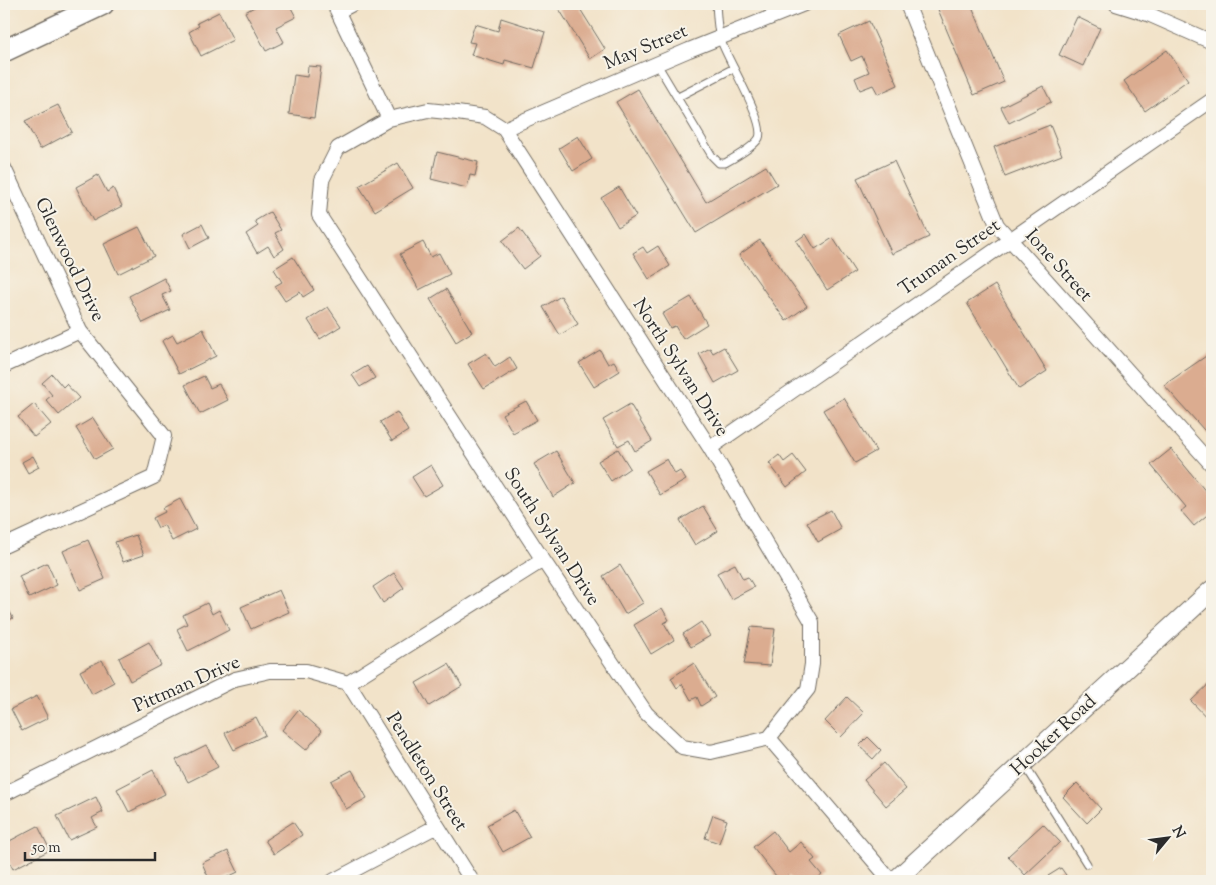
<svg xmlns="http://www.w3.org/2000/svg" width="1216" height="885" viewBox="0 0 1216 885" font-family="'Sorts Mill Goudy',serif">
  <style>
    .building { fill: #dbac90 }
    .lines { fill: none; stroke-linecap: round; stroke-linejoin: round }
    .lane-casing { stroke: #716b62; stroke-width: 9 }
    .street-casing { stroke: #716b62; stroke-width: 16 }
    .secondary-casing { stroke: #716b62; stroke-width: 21 }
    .primary-casing { stroke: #716b62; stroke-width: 24 }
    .lane { stroke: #fff; stroke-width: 7 }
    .street { stroke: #fff; stroke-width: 14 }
    .secondary { stroke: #fff; stroke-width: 19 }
    .primary { stroke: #fff; stroke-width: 21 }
    .labels { text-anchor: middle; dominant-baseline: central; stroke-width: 4; stroke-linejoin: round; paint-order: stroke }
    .street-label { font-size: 19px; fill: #2b2b2b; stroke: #f7f3e8 }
  </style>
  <rect width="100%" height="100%" fill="#f7f3e8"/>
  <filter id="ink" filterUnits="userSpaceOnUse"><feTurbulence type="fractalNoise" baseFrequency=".02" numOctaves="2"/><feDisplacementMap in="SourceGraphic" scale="10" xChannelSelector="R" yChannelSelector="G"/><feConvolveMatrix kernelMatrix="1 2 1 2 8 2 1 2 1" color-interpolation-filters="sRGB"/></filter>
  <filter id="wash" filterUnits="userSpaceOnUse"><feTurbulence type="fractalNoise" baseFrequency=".0096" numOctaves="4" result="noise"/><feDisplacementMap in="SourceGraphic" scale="20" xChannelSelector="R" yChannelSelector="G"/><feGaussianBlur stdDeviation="1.12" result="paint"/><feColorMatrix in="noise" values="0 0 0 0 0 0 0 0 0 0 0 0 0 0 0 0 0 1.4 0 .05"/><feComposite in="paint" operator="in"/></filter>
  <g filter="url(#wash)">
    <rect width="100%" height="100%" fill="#f2e3c9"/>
    <g id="blocks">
      <!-- building -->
      <path class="building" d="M260,4H289L296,17L276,27L284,42L266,51L245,12Z
        M556,4H577L605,49L590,59Z
        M944,4H964V6L971,4L1004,82L974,95L937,7Z
        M219,12L233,40L201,56L189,32L199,26L197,23Z
        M1077,17L1100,28L1083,66L1059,55Z
        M501,18L545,32L534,68L505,60L504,65L471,55L475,43L469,42L475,24L498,31Z
        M869,21L898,85L878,94L873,85L860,90L855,78L869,72L862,56L851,61L839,35Z
        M1167,50L1188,80L1145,111L1124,81Z
        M308,66L321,67L314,118L289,114L294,75L307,77Z
        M1043,86L1051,102L1009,123L1001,107Z
        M638,89L706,202L766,166L777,184L696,233L616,102Z
        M58,105L72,132L40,149L25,121Z
        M1050,125L1062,155L1005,177L994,147Z
        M578,136L592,159L573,171L559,148Z
        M437,152L478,162L475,176L470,175L467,188L431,179Z
        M894,161L929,237L892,254L857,178Z
        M398,163L413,188L375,211L359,186Z
        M98,175L107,192L113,188L122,206L93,221L76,187Z
        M619,187L636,216L618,227L601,198Z
        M270,212L281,230L275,233L284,249L274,256L268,246L257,253L246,234L258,226L255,221Z
        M202,224L209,238L190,248L183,234Z
        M139,227L154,256L118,274L104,244Z
        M519,228L540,256L523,269L502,241Z
        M806,234L815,249L833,238L855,272L827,290L796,241Z
        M760,240L807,306L786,321L739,255Z
        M423,242L431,257L439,253L450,274L419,290L400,254Z
        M658,246L670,266L649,279L633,253L643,247L647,253Z
        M293,257L314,290L303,297L300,292L285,301L275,286L282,282L274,269Z
        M164,278L171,291L162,295L170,310L143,323L129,296Z
        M995,285L1047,371L1019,389L967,303Z
        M446,289L472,332L456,342L430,299Z
        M561,296L578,324L560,335L543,307Z
        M691,297L707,324L683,339L675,326L670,328L662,314Z
        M328,307L341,326L320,339L308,320Z
        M203,329L216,356L179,374L162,341L173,335L177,342Z
        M724,347L738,370L715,383L699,354L710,348L713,353Z
        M600,350L608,364L614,361L620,371L594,387L579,363Z
        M1212,352V439L1164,385Z
        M486,353L495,367L510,357L517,369L484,389L468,364Z
        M367,366L375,378L360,387L352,375Z
        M52,374L63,387L66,384L79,398L59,415L46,400L52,395L42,383Z
        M204,376L210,388L219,384L228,400L200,414L185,385Z
        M844,398L876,451L855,463L823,410Z
        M526,401L537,420L513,433L502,414Z
        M34,404L51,424L34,437L18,417Z
        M630,404L652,441L635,451L629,440L618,446L603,420Z
        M397,412L408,431L392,441L380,422Z
        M93,418L113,449L95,459L76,428Z
        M618,449L630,468L611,481L598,461Z
        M1171,449L1212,499V511L1194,526L1181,511L1186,507L1151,465Z
        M556,451L575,483L553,497L534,464Z
        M779,455L784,462L793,455L806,472L787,487L769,463Z
        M33,456L39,467L28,473L22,462Z
        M667,459L675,474L680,471L686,480L660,495L646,471Z
        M431,465L443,485L424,496L412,477Z
        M180,499L196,529L172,541L164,525L158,528L153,518L165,512L163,508Z
        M703,506L718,531L695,545L680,520Z
        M831,510L841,529L818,542L807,522Z
        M136,535L144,555L123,562L115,542Z
        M88,540L105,579L80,590L63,551Z
        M47,563L57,585L29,598L19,576Z
        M735,564L743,579L748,577L754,587L731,599L717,573Z
        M620,565L643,603L625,614L603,576Z
        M394,573L404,588L383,603L373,587Z
        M279,590L289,612L251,629L241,607Z
        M4,600L13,618L4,623Z
        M207,603L212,614L219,610L229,630L188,651L177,629L187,624L183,615Z
        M662,608L669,620L664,623L674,640L651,654L634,625Z
        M701,622L710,636L691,647L683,634Z
        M751,627L775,629L770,666L744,664Z
        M149,642L161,665L130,681L119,658Z
        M102,660L114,682L92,694L80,671Z
        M694,663L715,697L701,706L697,697L691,700L682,684L677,688L671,678Z
        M449,664L462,686L429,706L416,683Z
        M1212,681V723L1191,701Z
        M37,696L48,718L22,731L11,709Z
        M847,697L864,713L841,737L825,721Z
        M298,710L322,731L306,750L282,730Z
        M256,717L265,735L234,750L225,733Z
        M868,737L881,750L873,759L859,746Z
        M206,745L218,767L188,782L176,760Z
        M884,763L906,789L886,806L864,780Z
        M153,770L165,794L129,812L117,789Z
        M352,770L367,798L346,809L331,781Z
        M1077,783L1101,809L1087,823L1063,797Z
        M96,797L103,812L92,818L97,827L69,840L57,816Z
        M514,810L530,837L503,852L487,825Z
        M713,815L727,820L719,843L705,838Z
        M293,822L302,835L274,854L265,840Z
        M1043,824L1060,842L1025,875L1008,856Z
        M38,826L50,850L13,869L4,851V844Z
        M773,831L789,852L801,842L815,859L811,862L822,875L814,881H794L789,876L780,881L753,847Z
        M228,851L238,872L219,881H210L202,863Z
        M1061,868L1070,881H1051L1048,876Z"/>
    </g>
  </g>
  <g filter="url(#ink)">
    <use href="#blocks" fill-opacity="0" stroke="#716b62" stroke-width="1"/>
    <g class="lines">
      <defs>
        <path id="lane" d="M339,15L360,4
          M657,64L712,156L719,163H725C734,158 754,147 759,138C766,121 726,58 720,38C717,27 717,15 716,4
          M678,97L734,68
          M1024,764L1087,864"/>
        <path id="street" d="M334,4L389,119
          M907,4L997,225L1212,465
          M1116,4L1148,14L1212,42
          M428,110L457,113L485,117L504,129L710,448L812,622V664L808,689L769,738L711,752L682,747L646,713L543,560L319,215L322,180L338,148L389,119Z
          M504,129L689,50L804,4
          M4,168L80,331L164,436L154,477L4,546
          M4,366L80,331
          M710,448L1212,100
          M348,683L472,881
          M769,738L891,881
          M4,794L235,679L270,671H306L348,683L543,560
          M333,881L437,826"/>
        <path id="secondary" d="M895,881L1212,590"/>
        <path id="primary" d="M4,51L103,4"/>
      </defs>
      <!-- lane casing -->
      <use href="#lane" class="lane-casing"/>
      <!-- street casing -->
      <use href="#street" class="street-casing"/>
      <!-- secondary casing -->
      <use href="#secondary" class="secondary-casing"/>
      <!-- primary casing -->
      <use href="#primary" class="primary-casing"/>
      <!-- lane -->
      <use href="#lane" class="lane"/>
      <!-- street -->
      <use href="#street" class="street"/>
      <!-- secondary -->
      <use href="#secondary" class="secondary"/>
      <!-- primary -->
      <use href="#primary" class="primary"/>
    </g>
  </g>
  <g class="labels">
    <!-- street labels -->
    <g class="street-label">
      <text transform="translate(646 48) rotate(-23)">May Street</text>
      <text transform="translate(950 258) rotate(-35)">Truman Street</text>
      <text transform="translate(69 260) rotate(64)">Glenwood Drive</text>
      <text transform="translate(1058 266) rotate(48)">Ione Street</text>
      <text transform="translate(680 368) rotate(57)">North Sylvan Drive</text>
      <text transform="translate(551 537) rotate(57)">South Sylvan Drive</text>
      <text transform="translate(187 685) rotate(-24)">Pittman Drive</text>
      <text transform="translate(1054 736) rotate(-43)">Hooker Road</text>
      <text transform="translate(426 772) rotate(58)">Pendleton Street</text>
    </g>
  </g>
  <!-- margin -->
  <rect width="1216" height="885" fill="none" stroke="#f7f3e8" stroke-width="20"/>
  <!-- north arrow -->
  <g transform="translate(1168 838) rotate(61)" stroke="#f7f3e8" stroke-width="4" paint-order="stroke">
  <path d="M0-4L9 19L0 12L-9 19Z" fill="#2b2b2b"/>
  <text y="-8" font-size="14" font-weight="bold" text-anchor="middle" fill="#2b2b2b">N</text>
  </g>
  <!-- scale -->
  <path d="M25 852v8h130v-8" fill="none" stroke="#2b2b2b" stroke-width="2.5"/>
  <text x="32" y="852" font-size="15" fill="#2b2b2b" stroke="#f7f3e8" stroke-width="4" paint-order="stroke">50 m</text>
</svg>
